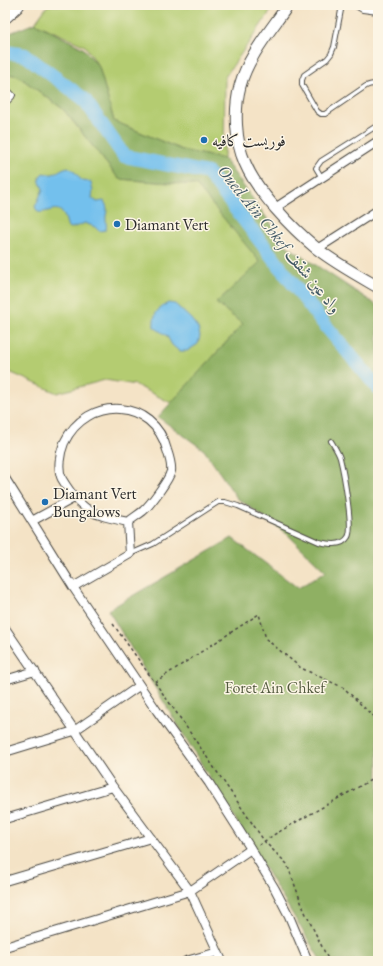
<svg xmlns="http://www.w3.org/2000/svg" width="383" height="966" viewBox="0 0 383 966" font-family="'EB Garamond',Amiri,serif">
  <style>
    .green { fill: #b4cc71; stroke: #707c4e }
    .forest { fill: #8fb063; stroke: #5d6e47 }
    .water { fill: #73c0ed; stroke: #4f768c }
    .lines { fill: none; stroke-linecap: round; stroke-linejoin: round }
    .river { stroke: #73c0ed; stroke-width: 14 }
    .service-casing { stroke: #494742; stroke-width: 6 }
    .minor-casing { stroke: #494742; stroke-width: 10 }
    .tertiary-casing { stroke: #494742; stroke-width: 13 }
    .trunk-casing { stroke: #494742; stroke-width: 16 }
    .path { stroke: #494742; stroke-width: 1.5; stroke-dasharray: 3 3; stroke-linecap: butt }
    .service { stroke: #fff; stroke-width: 4 }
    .minor { stroke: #fff; stroke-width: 8 }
    .tertiary { stroke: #fff; stroke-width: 11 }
    .trunk { stroke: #fff; stroke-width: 14 }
    .poi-dot { fill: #1f6fb2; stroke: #fcf5e5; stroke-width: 1.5 }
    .labels { text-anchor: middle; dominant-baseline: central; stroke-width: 3; stroke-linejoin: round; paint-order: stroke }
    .poi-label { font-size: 16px; fill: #2b2b2b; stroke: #fcf5e5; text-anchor: start }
    .park-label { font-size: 16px; fill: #545b40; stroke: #fcf5e5 }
    .water-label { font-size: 17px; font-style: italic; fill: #415865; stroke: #fcf5e5 }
  </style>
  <rect width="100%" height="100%" fill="#fcf5e5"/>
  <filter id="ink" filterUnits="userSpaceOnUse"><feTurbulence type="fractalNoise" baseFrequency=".025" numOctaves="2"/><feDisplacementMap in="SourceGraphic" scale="8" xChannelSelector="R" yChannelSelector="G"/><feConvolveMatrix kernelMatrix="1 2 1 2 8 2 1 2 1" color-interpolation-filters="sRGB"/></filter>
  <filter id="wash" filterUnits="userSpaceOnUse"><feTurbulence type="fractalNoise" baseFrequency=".012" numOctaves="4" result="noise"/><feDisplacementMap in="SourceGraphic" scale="16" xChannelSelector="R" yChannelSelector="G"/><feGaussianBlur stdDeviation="0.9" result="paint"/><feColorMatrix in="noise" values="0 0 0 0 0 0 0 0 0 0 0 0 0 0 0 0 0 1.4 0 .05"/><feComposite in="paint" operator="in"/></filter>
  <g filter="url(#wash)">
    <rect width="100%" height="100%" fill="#f4e3c6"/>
    <!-- green -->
    <path class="green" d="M48,5H273L270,12L225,77L224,159L182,150L114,121L99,67L85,46L35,23Z
      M5,73L18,76L63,109L119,179L196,185L261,262L216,303L243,324L171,403L136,385L105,380L57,393L5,370Z"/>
    <!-- forest -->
    <path class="forest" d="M35,23L83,48L99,67L114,121L182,150L224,159L287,246L378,306V961H321L108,610L232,538L298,588L326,572L287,534L237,498L204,450L158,417L243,324L216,303L260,262L196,185L119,179L63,109L18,76L5,73V35Z"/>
    <!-- water -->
    <path class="water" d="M68,167L73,170L82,181L91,182L93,191L92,198L97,202L104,201C110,211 105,212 106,220C106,225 107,226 106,230L99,231L95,227L85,223L72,228L68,227C66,223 66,218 63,214C57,204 46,214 38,212L35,207L43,189C40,182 37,179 43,173C58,177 55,170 68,167Z
      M168,303L175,304L191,319L198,328L200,336L198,344L187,351H179L172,345L167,336L154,327C153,314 157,309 168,303Z"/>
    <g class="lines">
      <!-- river -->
      <path class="river" d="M5,52L25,55L84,99L124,156L208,173L320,319L378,388"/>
    </g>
  </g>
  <g filter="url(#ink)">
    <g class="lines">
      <defs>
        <path id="service" d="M342,5L334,47L331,54L327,59L304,75L302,80V85L317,111L321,114H325L366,86C371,84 373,83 378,87
          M5,87L13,95L12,97L5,104
          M322,178L316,168L321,161L378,125
          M130,554L153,544L218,502H225L238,506L319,542C328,544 342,547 348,537C354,528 343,470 340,458C338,452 334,446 331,441"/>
        <path id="minor" d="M358,5L363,8L378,10
          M275,208L378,141
          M317,249L378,210
          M5,478L73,587L157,711L209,783L251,849L275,889L289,916L308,961
          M32,521L74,498
          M73,587L130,554L128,522C133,518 138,515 143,511C150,505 169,480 171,471C172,465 169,456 167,450C154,399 87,394 64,443C60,453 57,469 62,479C82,512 91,514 128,522
          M5,628L113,787L190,891L222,961
          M5,680L35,671
          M5,752L74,731L139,686
          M5,819L113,787
          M5,881L151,838
          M5,947L190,891L251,849
          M186,961L218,952"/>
        <path id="tertiary" d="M288,5C271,30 248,56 240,86C234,109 235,141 245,163C257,192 292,228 316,248C335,263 357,275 378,287"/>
        <path id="trunk" d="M5,16L17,5"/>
      </defs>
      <!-- service casing -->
      <use href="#service" class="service-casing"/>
      <!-- minor casing -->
      <use href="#minor" class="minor-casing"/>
      <!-- tertiary casing -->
      <use href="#tertiary" class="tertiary-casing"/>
      <!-- trunk casing -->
      <use href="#trunk" class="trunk-casing"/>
      <!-- path -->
      <path class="path" d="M113,624L176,712L265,842L287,864L304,910L329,961
        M155,682L259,614L266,639L301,668L344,688L378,721
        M259,845L275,834L378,776"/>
      <!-- service -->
      <use href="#service" class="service"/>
      <!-- minor -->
      <use href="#minor" class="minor"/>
      <!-- tertiary -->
      <use href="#tertiary" class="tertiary"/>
      <!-- trunk -->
      <use href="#trunk" class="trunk"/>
    </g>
  </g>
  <!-- markers -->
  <g class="poi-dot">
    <circle cx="204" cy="140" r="4"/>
    <circle cx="117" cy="224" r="4"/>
    <circle cx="45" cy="502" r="4"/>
  </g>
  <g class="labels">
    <!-- poi labels -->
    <g class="poi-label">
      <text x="212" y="140">فوريست كافيه</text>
      <text x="125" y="224">Diamant Vert</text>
      <text x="53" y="493">Diamant Vert<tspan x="53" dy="18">Bungalows</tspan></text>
    </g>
    <!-- park labels -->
    <g class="park-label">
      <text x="275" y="687">Foret Ain Chkef</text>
    </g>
    <!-- water labels -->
    <g class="water-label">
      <text transform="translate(280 239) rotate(51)">Oued Aïn Chkef واد عين شقف</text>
    </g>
  </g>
  <!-- margin -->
  <rect width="383" height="966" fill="none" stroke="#fcf5e5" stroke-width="20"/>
</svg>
